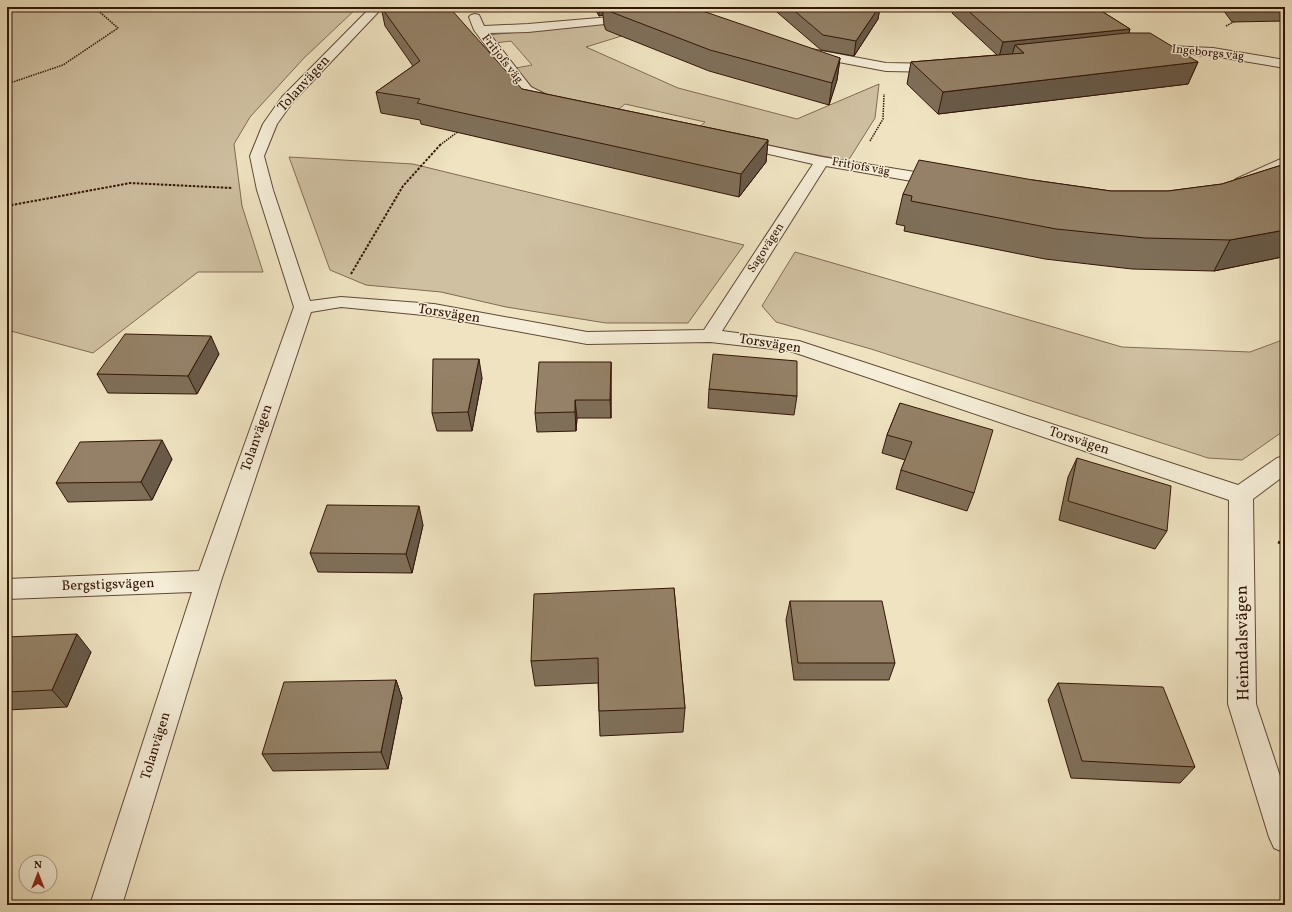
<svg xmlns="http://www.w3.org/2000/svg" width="1292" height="912" viewBox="0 0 1292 912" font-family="Vollkorn,serif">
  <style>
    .green { fill: #cfc0a1; stroke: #806b54 }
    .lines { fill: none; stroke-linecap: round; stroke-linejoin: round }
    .street-casing { stroke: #614935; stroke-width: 2 }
    .path-far2 { stroke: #321606; stroke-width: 1.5; stroke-dasharray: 1.5 1; stroke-linecap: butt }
    .path-far1 { stroke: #321606; stroke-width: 2; stroke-dasharray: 2.5 1.5; stroke-linecap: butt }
    .path { stroke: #321606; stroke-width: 2.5; stroke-dasharray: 3 2; stroke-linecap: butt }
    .street { fill: #f5edd7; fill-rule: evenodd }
    .wall { fill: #7f6f59; stroke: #321606 }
    .shaded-wall { fill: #685a48; stroke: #321606 }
    .building { fill: #948167; stroke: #321606 }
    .labels { text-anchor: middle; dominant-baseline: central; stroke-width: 3; stroke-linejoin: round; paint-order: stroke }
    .far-street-label { font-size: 12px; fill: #321606; stroke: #f5edd7 }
    .street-label { font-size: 14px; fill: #321606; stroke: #f5edd7 }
    .near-street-label { font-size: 17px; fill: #321606; stroke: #f5edd7 }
  </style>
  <rect width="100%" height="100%" fill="#efe3c1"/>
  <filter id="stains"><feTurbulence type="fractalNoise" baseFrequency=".005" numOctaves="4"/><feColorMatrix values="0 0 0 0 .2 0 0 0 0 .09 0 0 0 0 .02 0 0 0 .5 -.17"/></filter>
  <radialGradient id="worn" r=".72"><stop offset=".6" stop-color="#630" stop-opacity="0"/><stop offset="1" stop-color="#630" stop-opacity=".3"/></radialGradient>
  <!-- green -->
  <path class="green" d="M7,7H358L304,58L250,117L234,144L242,206L263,272H198L93,353L7,330Z
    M686,16L586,47L678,88L797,119L879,84L875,118L848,161L695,131L705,122L625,104L614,113L557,101L533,88L516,68L532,65L511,41L495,43L488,35Z
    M289,157L413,164L744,245L688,323H606L506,307L441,292L366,285L330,270Z
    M795,252L1122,347L1250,352L1285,339V430L1242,460L1208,458L871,349L776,322L762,306Z"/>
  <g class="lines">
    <defs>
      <path id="street" d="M371,7H383L292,103L277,124L264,156L273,190L310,301L341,297L434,304L587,332L704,330L813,164L733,146L731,143L733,140L738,139L822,157L940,176L945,178L948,181L945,184L940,186L826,166L722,331L799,341L1238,485L1277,458L1285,456V475L1253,499L1256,704L1285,791V853L1274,848L1269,837L1228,704L1229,500L790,351L710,342L587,344L434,316L341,307L311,312L221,581L122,905H90L192,592L7,599V579L199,571L294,307L257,190L250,156L263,124L282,97Z
        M475,14L479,15L484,26L528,24L634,15L638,16L640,18L638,20L634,21L528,32L489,33L531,87L557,100L559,103L557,106L552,107L521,93L474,30L469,17L471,15Z
        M1146,45L1213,48L1285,60V68L1213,56L1142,52L1140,49L1142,46Z
        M811,49L886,63L939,64L943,65L945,68L943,71L939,72L886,71L807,56L805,53L807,50Z
        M1285,157V167L1246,185L1241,187L1236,185L1233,182L1236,179Z"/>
    </defs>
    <!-- street casing -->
    <use href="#street" class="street-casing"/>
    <!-- path-far2 -->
    <path class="path-far2" d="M7,14L14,7
      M1226,26L1235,21
      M7,84L63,65L118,28L94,7
      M870,141L883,119L884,94
      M440,145L459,131"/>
    <!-- path-far1 -->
    <path class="path-far1" d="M7,206L130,183L232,188
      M351,274L403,186L441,144"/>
    <!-- path -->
    <path class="path" d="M1278,542L1285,545"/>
    <!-- street -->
    <use href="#street" class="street"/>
  </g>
  <!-- wall -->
  <path class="wall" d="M381,7L522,89L768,140L766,162L739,197L421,124L420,120L381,113L376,92L413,66L385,26Z
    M594,7H674L678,12L840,58L837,80L829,105L709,71L606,30L604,25L603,15L599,16Z
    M771,7H880L878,19L854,56L821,50Z
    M953,7H1095L1130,29L1129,33L1198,62L1188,84L938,114L907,84L911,62L997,55L952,13Z
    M1221,7H1285V21L1232,22Z
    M1285,164V256L1282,257L1214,271L1132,269L1045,259L904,231L905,226L896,224L903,194L1033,180L1111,191H1168L1222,184Z
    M219,354L197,394L108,393L97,374Z
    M611,362V418H577L576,431L537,432L535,413Z
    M482,378L472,431H437L432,413Z
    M709,389L797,396L794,415L708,408Z
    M900,403L974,493L967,511L896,489L901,470L905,460L882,453L887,435Z
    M1077,458L1167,531L1155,549L1059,520L1068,477Z
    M172,459L152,500L68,502L56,483Z
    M423,525L412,573L318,572L310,553Z
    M674,588L685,708L683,732L600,736L599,711L598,683L535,686L531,661Z
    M790,601L895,663L889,680H794L786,620Z
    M7,637L91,652L67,707L7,710Z
    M396,680L402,698L388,769L273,771L262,754Z
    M1058,683L1195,767L1180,783L1071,778L1048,700Z"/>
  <!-- shaded-wall -->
  <path class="shaded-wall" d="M599,7H603V15L599,16Z
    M879,7H880L878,19L854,56L856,41Z
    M1130,29L1125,44L1024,53L1015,45L1012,55L999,57L1003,42Z
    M840,58L837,80L829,105L832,83Z
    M1198,62L1188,84L938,114L943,92Z
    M768,140L766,162L739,197L741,174Z
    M1285,230V256L1282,257L1214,271L1230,240Z
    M211,336L219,354L197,394L188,376Z
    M479,359L482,378L472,431L468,412Z
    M611,362V418L610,400Z
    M575,400L577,418L576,431L575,412Z
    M162,440L172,459L152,500L141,482Z
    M419,506L423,525L412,573L406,554Z
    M77,634L91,652L67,707L52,690Z
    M396,680L402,698L388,769L381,752Z"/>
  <!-- building -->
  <path class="building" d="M381,7H449L522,89L768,140L741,174L417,103L420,99L376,92L420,61Z
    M604,7H674L678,12L691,7L840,58L832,83L710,50L606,10Z
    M790,7H879L856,41L823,35Z
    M964,7H1095L1130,29L1003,42Z
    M1127,33H1150L1198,62L943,92L911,62L1024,53L1015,45Z
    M919,160L1033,180L1111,191H1168L1222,184L1285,164V230L1230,240L1145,238L1056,229L911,201L912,196L903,194Z
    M125,334L211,336L188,376L97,374Z
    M713,354L797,361V396L709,389Z
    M433,359H479L468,412L432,413Z
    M539,362H611L610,400H575V412L535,413Z
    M900,403L993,430L974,493L901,470L912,442L887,435Z
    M162,440L141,482L56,483L80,442Z
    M1077,458L1171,486L1167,531L1068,501Z
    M327,505L419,506L406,554L310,553Z
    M674,588L685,708L599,711L598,658L531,661L534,594Z
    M790,601H882L895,663H798Z
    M77,634L52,690L7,692V637Z
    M396,680L381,752L262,754L284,682Z
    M1058,683L1163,687L1195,767L1082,761Z"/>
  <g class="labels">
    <!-- far-street labels -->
    <g class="far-street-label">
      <text transform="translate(1208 53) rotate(6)">Ingeborgs väg</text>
      <text transform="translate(502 59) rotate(52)">Fritjofs väg</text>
      <text transform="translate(861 167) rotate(10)">Fritjofs väg</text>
      <text transform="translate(766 248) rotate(-57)">Sagovägen</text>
    </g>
    <!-- street labels -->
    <g class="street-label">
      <text transform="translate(304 84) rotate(-48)">Tolanvägen</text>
      <text transform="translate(449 314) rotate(9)">Torsvägen</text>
      <text transform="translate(770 344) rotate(9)">Torsvägen</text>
      <text transform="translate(257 438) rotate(-71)">Tolanvägen</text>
      <text transform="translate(1079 441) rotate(18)">Torsvägen</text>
      <text transform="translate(108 585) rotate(-2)">Bergstigsvägen</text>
      <text transform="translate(156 746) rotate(-73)">Tolanvägen</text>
    </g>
    <!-- near-street labels -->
    <g class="near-street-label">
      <text transform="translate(1243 643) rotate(-91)">Heimdalsvägen</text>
    </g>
  </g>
  <!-- margin -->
  <rect width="1292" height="912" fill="none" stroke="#efe3c1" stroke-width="24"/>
  <rect x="8" y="8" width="1276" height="896" fill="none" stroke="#321606" stroke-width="2"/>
  <rect x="12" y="12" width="1268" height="888" fill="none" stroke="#321606"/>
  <!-- north arrow -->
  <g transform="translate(38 874)"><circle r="19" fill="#f5edd7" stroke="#a79783"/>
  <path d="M0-3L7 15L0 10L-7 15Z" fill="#8f2418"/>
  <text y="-6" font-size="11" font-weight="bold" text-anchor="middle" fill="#321606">N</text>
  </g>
  <rect width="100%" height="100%" filter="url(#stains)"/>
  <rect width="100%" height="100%" fill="url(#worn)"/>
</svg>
